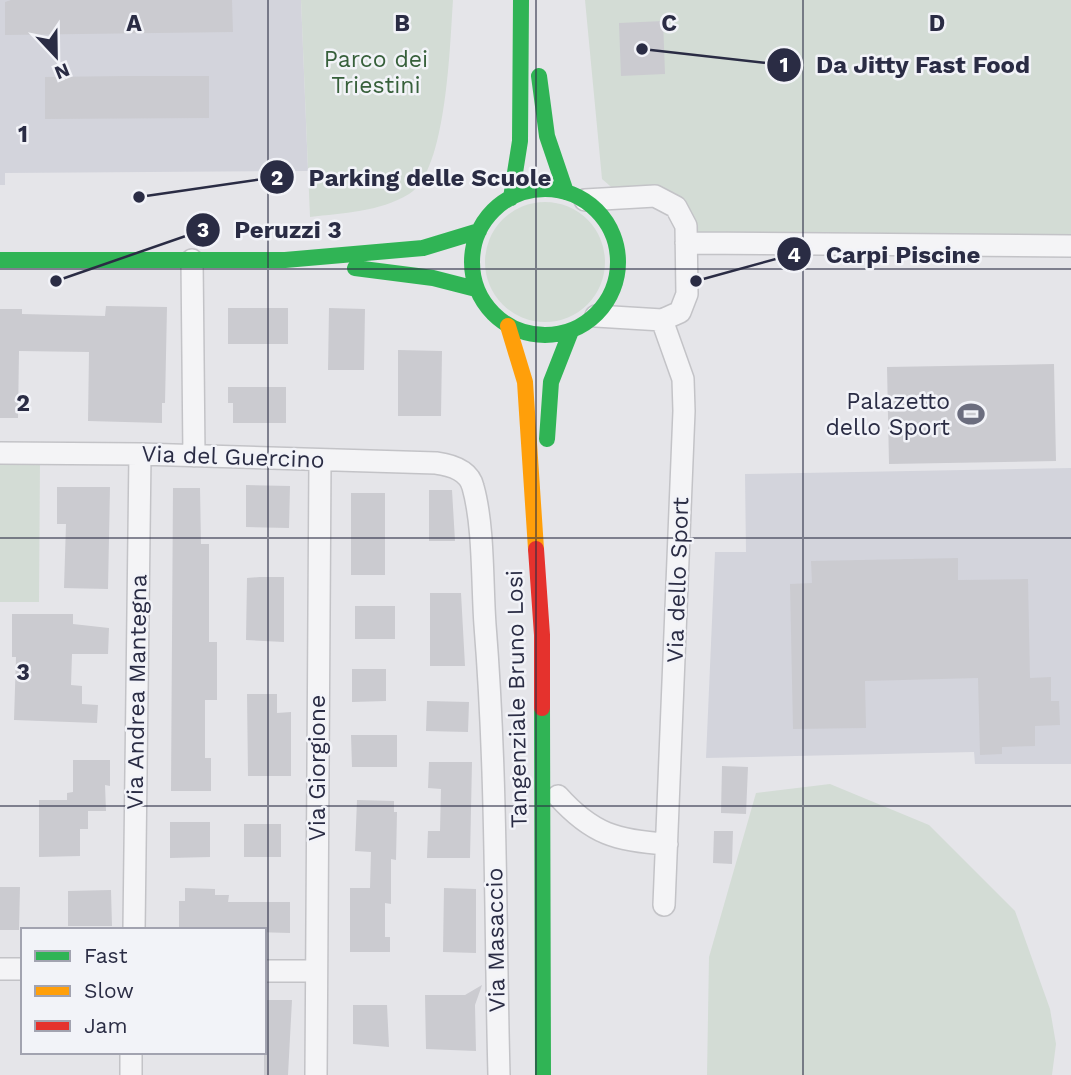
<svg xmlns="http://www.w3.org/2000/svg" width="1071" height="1075" viewBox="0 0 1071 1075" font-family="'Work Sans',sans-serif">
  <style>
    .built { fill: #d3d4dc }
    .green { fill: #d3dcd5 }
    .building { fill: #cbcbd0 }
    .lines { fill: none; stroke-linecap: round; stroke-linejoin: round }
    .street-casing { stroke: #c3c3c7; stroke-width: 24 }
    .street { stroke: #f4f4f6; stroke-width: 21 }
    .fast { stroke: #30b455; stroke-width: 16 }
    .slow { stroke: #ff9f0a; stroke-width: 16 }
    .jam { stroke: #e5322d; stroke-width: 16 }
    .grid { fill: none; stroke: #2a2c44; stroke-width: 2; stroke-opacity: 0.55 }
    .labels { text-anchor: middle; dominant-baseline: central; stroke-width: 5; stroke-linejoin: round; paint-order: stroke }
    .park-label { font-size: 23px; fill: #37603b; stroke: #f2f3f8 }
    .poi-label { font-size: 23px; fill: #2a2c44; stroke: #f2f3f8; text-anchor: end }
    .street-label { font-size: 23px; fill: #2a2c44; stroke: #f2f3f8 }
    .grid-label { font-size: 23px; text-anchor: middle; font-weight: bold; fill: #2a2c44; stroke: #f2f3f8; stroke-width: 5; stroke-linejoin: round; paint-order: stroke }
    .leader { fill: none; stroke: #2a2c44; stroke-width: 2.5 }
    .callout-dot { fill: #2a2c44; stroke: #f2f3f8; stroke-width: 2.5 }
    .mark-label { font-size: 21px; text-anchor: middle; font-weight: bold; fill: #fff }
    .callout-label { font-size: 24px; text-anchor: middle; font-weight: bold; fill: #2a2c44; stroke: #f2f3f8; stroke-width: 5; stroke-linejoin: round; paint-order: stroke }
  </style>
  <rect width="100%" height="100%" fill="#e5e5e9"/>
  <!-- built -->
  <path class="built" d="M0,0H301L308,171L5,173V185H0Z
    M1071,468V764H975L974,752L706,758L715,552H746L745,474Z"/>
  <!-- green -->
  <path class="green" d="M301,0H453C450,42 447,172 409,194C379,212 343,213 310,217Z
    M585,0H1071V245L693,236L677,197L624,198L602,179Z
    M485 262a60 60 0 1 1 120 0a60 60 0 1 1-120 0Z
    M0,461H40L39,602H0Z
    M830,784L929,825L1015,911L1050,1009L1056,1044L1052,1075H707L709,957L756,793Z"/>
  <!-- building -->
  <path class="building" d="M11,0H232L233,32L5,35V2Z
    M663,21L665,74L621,76L619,23Z
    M126,76H209V118L45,119V77Z
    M106,306L167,307L165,403H162V423L88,421L89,352L19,351L18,418H0V309H22V314L105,316Z
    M228,308H288V344H228Z
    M329,308L365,309L364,370H328Z
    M398,350L442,351L441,416H398Z
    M1054,364L1056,461L889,464L887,367Z
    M228,387H286V423H233V403H228Z
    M246,485L290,486L289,528L246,527Z
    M57,487H110L108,589L64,588L66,524H57Z
    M173,488H200L201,544H209V642H217V700H205V758H211V791H171Z
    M429,490H452L455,541H429Z
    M351,493H385V575H351Z
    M958,558V580L1028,579L1030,678L1051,677V701H1059L1060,725L1035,726V746L1002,747V754L980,755L978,678L865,681L866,728L793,729L790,584L812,583L811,561Z
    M260,577H284V642L246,640L247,578Z
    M430,593H461L465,666H430Z
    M355,606H395V639H355Z
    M12,614H73V624L109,628L108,654H72L71,685L82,686V704L98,705L97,723L14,720L16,657H12Z
    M352,669H386V701L352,702Z
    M247,694H277V713L291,712V776H248Z
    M427,701L469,702L468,732L426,731Z
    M351,735H397V767H352Z
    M73,760H110V786L105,785L106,811H88V829H80V856L39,857V800H67V793L73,792Z
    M429,762H472L470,858H427L428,831H440L441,789L428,788Z
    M722,766L748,767L746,814L721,813Z
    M357,800L394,801V812H397L396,860L391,859V904L385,903V937H390V952H350V888H370L371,852L355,851Z
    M170,822H210V857L170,858Z
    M244,824H281V857H244Z
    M714,831H733L732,864L713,863Z
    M0,887H20L19,930H0Z
    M185,888L215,889V895H229L228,902H290V933L179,930V901H185Z
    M444,888L476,889V953L443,952Z
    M111,890L112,926H68V891Z
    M482,985L475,1005L476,1051L426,1049L425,995H465Z
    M264,1000H292L288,1075H264Z
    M353,1005H387L389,1047L353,1044Z"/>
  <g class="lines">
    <defs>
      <path id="street" d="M585,200L655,196L676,207L686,226L687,294L680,312L662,320L596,316
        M686,243L1071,246
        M192,260L194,456
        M662,320L683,379L684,411L664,905
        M0,453L140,454L436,463C451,465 469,470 473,487C484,526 482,584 485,625C497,774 495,925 499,1075
        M558,796C592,834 617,841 667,844
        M134,930L140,454
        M0,969H23
        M264,971H316
        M131,1075V1052
        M316,1075L320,460"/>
    </defs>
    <!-- street casing -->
    <use href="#street" class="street-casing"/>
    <!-- street -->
    <use href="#street" class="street"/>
    <!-- fast -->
    <path class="fast" d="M539,76L547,136L566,192
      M472 262a73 73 0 1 1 146 0a73 73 0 1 1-146 0Z
      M511,198L520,141L521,0
      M0,260H285L423,248L479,231
      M355,268L433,278L476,289
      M547,439L551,382L571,331
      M542,708L543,1075"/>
    <!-- slow -->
    <path class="slow" d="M508,326L525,382L536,549"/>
    <!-- jam -->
    <path class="jam" d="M536,549L542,635V708"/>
  </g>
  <!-- grid -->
  <path class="grid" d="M268,0V1075M536,0V1075M803,0V1075M0,269H1071M0,538H1071M0,806H1071"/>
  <!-- icons -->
  <defs>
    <symbol id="stadium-bare" viewBox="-9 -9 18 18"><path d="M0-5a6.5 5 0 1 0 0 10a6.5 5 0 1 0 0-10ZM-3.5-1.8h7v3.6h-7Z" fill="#6b6d7e" stroke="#f2f3f8" stroke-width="2.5" paint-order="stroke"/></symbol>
  </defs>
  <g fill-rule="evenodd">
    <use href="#stadium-bare" x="952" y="395" width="38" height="38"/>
  </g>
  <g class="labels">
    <!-- park labels -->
    <g class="park-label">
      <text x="376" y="59">Parco dei<tspan x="376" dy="26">Triestini</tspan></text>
    </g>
    <!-- poi labels -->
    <g class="poi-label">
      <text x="950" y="401">Palazetto<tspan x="950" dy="26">dello Sport</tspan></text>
    </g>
    <!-- street labels -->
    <g class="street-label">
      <text transform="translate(233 457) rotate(2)">Via del Guercino</text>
      <text transform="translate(678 580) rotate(-88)">Via dello Sport</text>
      <text transform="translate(137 692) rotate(-89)">Via Andrea Mantegna</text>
      <text transform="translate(517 699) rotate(-91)">Tangenziale Bruno Losi</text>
      <text transform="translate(317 768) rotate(-90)">Via Giorgione</text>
      <text transform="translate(496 940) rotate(-91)">Via Masaccio</text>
    </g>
  </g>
  <g class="grid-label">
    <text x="134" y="31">A</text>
    <text x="402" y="31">B</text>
    <text x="669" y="31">C</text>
    <text x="937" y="31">D</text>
    <text x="23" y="142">1</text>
    <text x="23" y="411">2</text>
    <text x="23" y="680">3</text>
  </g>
  <!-- callouts -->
  <path class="leader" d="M642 49L784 65M139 197L277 177M56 281L203 230M696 281L794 254"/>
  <g class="callout-dot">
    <circle cx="642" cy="49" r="7"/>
    <circle cx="139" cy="197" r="7"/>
    <circle cx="56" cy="281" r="7"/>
    <circle cx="696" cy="281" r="7"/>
    <circle cx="784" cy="65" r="18"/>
    <circle cx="277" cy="177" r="18"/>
    <circle cx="203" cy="230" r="18"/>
    <circle cx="794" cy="254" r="18"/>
  </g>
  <g class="mark-label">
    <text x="784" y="72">1</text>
    <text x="277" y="185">2</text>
    <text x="203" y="237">3</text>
    <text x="794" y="262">4</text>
  </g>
  <g class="callout-label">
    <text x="923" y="73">Da Jitty Fast Food</text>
    <text x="430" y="186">Parking delle Scuole</text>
    <text x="288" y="238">Peruzzi 3</text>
    <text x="903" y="263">Carpi Piscine</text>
  </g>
  <!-- legend -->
  <rect x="21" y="928" width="245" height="126" fill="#f2f3f8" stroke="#a2a3b0" stroke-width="2"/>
  <rect x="35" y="951" width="35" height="10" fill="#30b455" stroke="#a2a3b0" stroke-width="2"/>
  <text x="84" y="963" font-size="21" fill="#2a2c44">Fast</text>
  <rect x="35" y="986" width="35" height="10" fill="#ff9f0a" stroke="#a2a3b0" stroke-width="2"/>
  <text x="84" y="998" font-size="21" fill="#2a2c44">Slow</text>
  <rect x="35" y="1021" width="35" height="10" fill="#e5322d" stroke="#a2a3b0" stroke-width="2"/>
  <text x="84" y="1033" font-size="21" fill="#2a2c44">Jam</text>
  <!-- north arrow -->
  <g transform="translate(56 56) rotate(158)" stroke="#f2f3f8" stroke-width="5" paint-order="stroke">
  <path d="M0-5L12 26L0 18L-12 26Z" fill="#2a2c44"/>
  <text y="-10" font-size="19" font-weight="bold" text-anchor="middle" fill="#2a2c44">N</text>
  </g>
</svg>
